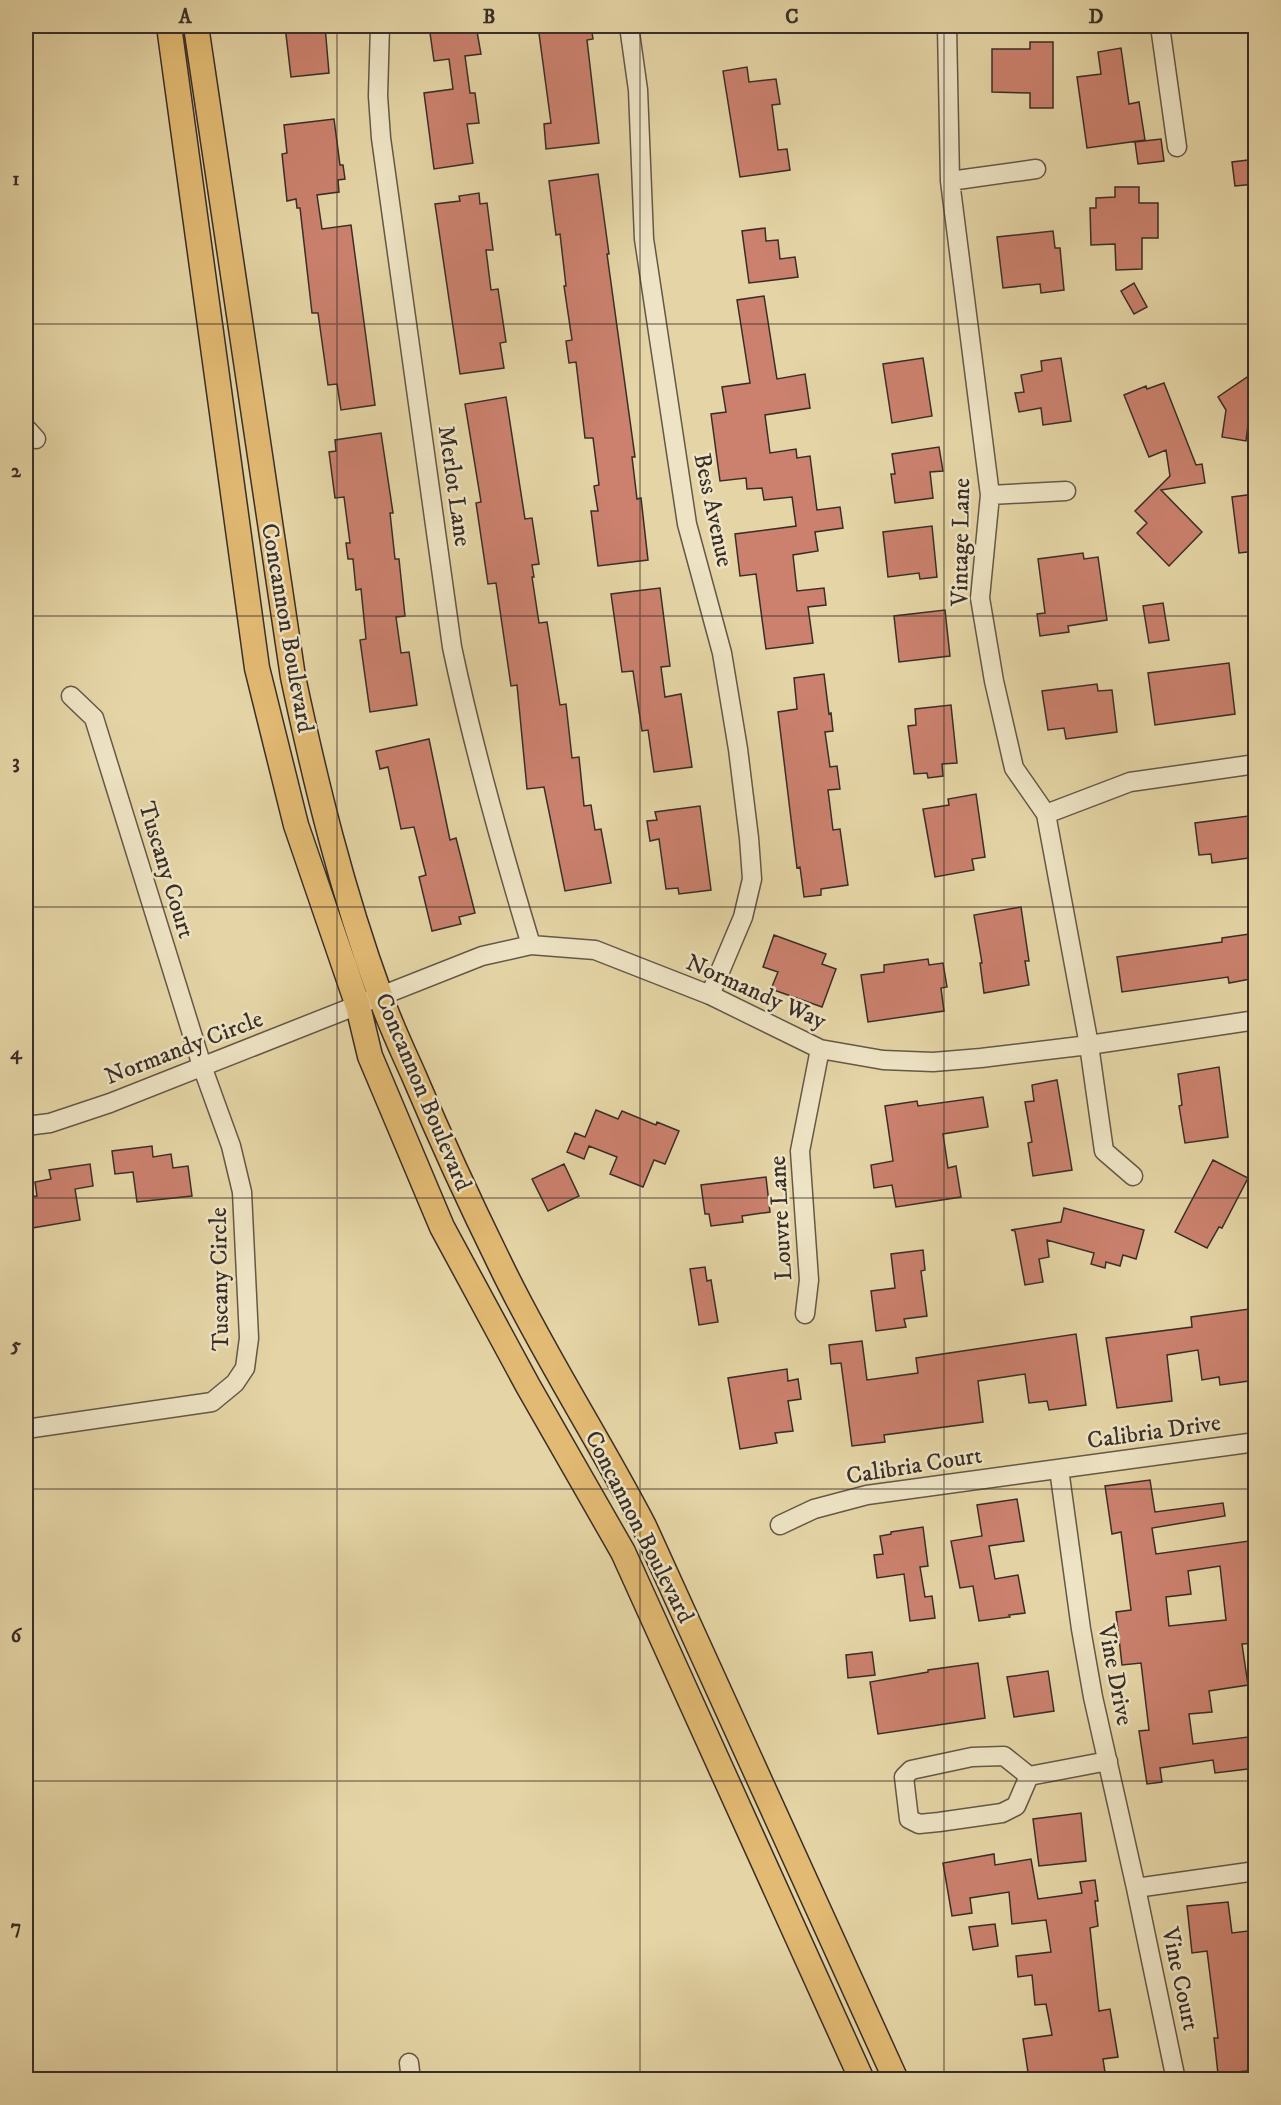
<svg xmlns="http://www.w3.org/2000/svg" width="1281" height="2105" viewBox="0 0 1281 2105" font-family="'IM FELL DW Pica',serif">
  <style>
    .building { fill: #cb816e; stroke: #392e27; stroke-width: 1.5; fill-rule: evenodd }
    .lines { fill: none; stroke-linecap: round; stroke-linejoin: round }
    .minor-casing { stroke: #645847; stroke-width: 21 }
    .major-casing { stroke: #392e27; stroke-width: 27 }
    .minor { stroke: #eee4c5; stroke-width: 18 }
    .major { stroke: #e2ba73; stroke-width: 24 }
    .grid { fill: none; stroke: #392e27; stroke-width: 1.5; stroke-opacity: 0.55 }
    .labels { text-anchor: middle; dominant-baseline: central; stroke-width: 5; stroke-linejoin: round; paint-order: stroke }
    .street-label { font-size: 24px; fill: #392e27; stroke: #eee4c5 }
    .neatline { fill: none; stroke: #392e27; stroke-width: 2 }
    .grid-label { font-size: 20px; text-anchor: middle; font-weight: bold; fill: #392e27 }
  </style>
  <rect width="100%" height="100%" fill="#e5d5a6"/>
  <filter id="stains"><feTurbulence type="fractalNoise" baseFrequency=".00333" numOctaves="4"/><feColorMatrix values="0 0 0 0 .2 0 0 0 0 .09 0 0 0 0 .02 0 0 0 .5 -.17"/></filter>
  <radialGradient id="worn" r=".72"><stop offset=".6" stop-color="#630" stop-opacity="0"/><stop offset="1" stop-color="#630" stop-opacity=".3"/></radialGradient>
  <!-- building -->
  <path class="building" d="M285,26H325L329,73L291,77Z
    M429,26H476L481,54L465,56L470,93H475L479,123L467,124L473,163L434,169L424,93L453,89L449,59L434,61Z
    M538,26H591L593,39L587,40L599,143L546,149L544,124L551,123Z
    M1030,42H1053V108H1030V93L992,92V49H1030Z
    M1121,48L1129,104L1139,102L1145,140L1087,148L1077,77L1101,74L1098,52Z
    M747,67L749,82L776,79L780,104L772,105L778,150L787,149L790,170L740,177L723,71Z
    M334,119L340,165H343L345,179L338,180L339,192L317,195L322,229L351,225L375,405L341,410L337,384L328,385L318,313H312L300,208H297L296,199L287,201L282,154L287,153L284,125Z
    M1161,139L1164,161L1138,164L1135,142Z
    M1256,159V184L1235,186L1232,162Z
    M598,174L609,254H607L635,457H632L637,499L641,498L648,560L598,566L591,511H598L594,486L599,485L593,438H585L576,362L569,363L566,341L572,340L564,286H566L560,234L556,235L549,181Z
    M1115,187H1139V203H1158V238H1142V269L1116,270L1115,244L1091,245L1090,208H1096V198L1115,197Z
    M479,193L480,204L487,203L493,250H486L491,290L498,289L506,342L500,343L504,368L460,374L435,204L460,201L459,196Z
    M765,228L766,241L778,240L780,259L795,257L798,277L749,283L742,231Z
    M1053,231L1055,248H1060L1064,290L1041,293L1040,284L1003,288L997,237Z
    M1134,283L1147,307L1134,314L1121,291Z
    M764,296L777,379L805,374L810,408L765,415L770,453L796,449L797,458L810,456L817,510L840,507L843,528L815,532L818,551L793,555L797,591L824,588L826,605L808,607L813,643L766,649L756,574L740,576L735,534L796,526L792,497L764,500L762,488L747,489L746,478L720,481L711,414L726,412L722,387L750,383L737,300Z
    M923,358L932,416L892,423L883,364Z
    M1061,358L1071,421L1043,425L1041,408L1019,412L1015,393L1024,392L1021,375L1042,371L1041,361Z
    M1256,371V420L1248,425L1246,441L1222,437L1226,410L1218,397Z
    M1164,383L1196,465L1202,464L1205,483L1161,490L1202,532L1169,566L1137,533L1147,523L1135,511L1170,476L1166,450L1149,457L1124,395L1146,386L1147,389Z
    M506,397L525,519L532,518L539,564L532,565L534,577H532L539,623L547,622L560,705L566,704L572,758L579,757L584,806L591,805L595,830L601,829L611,883L565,891L544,787L527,789L517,685L511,686L496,583L488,584L476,503L481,502L465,404Z
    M381,433L393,513H390L395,559H399L405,616L396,617L401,653L409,652L417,705L370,712L360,640L366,639L361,589L356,590L353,559H348L346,543H350L344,497L335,498L329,452L336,451L335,440Z
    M939,447L943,471L930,472L933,498L895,503L891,474H895L892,454Z
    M1254,494L1256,551L1239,553L1232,497Z
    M932,526L937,577L920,579L919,573L888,577L883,532Z
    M1083,553L1084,559L1098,557L1107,620L1068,626L1069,632L1040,636L1037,614L1045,613L1038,559Z
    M660,588L670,666L661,667L665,697L681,694L692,767L654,772L648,730L642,731L633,671L622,672L611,594Z
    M1163,603L1169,640L1149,643L1143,606Z
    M945,610L950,656L899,662L894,616Z
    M1229,663L1235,714L1155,725L1148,673Z
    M824,674L829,714L831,713L833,731L825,732L830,767L837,766L840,789L828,790L833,830L840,829L848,885L821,889V895L804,897L800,867L797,868L778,712L797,709L794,678Z
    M1097,684L1098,691L1112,690L1117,732L1066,739L1064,728L1048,730L1042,691Z
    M951,705L957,763L942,764L943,776L928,778L927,773L914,774L908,726L916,725L915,709Z
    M429,739L450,840L456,838L475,913L459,917L461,924L432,931L419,877L426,875L414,827L401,829L388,767L380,769L376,751Z
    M976,794L985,857L972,859L974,870L935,877L923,809L949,805L948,799Z
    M700,806L711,890L679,894L678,888L666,889L659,839L650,841L647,821L657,820L655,812Z
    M1256,815V857L1212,863L1211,854L1199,855L1195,823Z
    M1021,907L1029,961H1025L1029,985L984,993L980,963H982L974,915Z
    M1256,933V978L1229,983L1228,977L1122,992L1117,957L1222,942V938Z
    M774,935L826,954L822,964L836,969L822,1007L771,989L778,972L763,967Z
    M928,959L929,965L943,963L947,987L941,988L944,1011L868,1022L861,975L884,972V965Z
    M1219,1067L1228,1137L1185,1143L1179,1106L1182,1105L1178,1074Z
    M1057,1080L1072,1170L1033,1176L1028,1143L1032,1142L1025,1102L1034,1101L1032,1085Z
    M983,1097L988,1127L943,1134L948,1168L956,1166L961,1197L896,1207L892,1185L874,1188L871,1165L893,1161L885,1106L917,1101L918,1106Z
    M596,1110L618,1119L622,1111L656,1125L657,1122L679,1131L665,1164L654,1160L643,1187L610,1174L617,1157L589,1146L584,1159L567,1152L575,1133L585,1137Z
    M152,1146L153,1157L171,1154L173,1168L188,1166L192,1196L137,1202L133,1172L115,1174L112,1151Z
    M1213,1160L1248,1178L1222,1228L1219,1227L1207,1248L1175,1232Z
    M90,1164L93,1186L75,1189L80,1220L26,1229V1197L37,1196L35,1182L51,1179L49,1170Z
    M564,1164L579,1196L548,1211L532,1179Z
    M766,1177L770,1212L742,1216L743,1222L711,1226L709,1214H705L701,1185Z
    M1064,1208L1144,1230L1136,1259L1123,1255L1120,1266L1106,1262L1105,1268L1091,1264L1094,1253L1047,1240L1049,1257L1039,1259L1043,1282L1025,1285L1015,1231L1011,1230L1061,1222Z
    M923,1250L925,1270L921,1271L927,1316L904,1319L906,1327L876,1331L871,1291L895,1288L891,1254Z
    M705,1267L707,1281L711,1280L718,1322L699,1325L690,1269Z
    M1249,1309L1256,1353V1380L1220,1385L1219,1377L1202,1380L1198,1350L1167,1355L1172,1401L1117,1408L1106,1338L1192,1327L1191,1317Z
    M1076,1334L1086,1405L1049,1410L1047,1401L1029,1403L1025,1374L978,1381L983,1422L884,1435L885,1442L852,1446L841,1363L831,1364L829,1345L862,1341L867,1380L918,1373L916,1358Z
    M787,1369L788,1381L798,1379L801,1399L788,1401L793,1431L775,1433L777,1443L740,1449L728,1378Z
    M1150,1480L1155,1512L1223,1503L1225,1516L1152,1528L1156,1554L1256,1540V1643L1242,1644L1248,1685L1209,1691L1212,1712L1189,1714L1193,1744L1256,1736V1768L1215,1773L1213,1760L1160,1768L1162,1782L1147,1784L1139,1731L1149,1730L1141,1663L1122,1665L1116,1612L1131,1610L1121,1532L1112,1534L1105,1486ZM1220,1566L1226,1620L1169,1626L1166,1597L1191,1594L1188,1571Z
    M1017,1499L1024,1541L989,1546L995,1579L1018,1575L1025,1613L1009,1615L1010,1617L979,1621L973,1586L960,1588L951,1541L982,1536L977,1505Z
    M923,1527L928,1566L920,1567L925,1597L932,1596L935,1618L910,1621L904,1574L877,1578L874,1555L883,1554L880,1536L891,1534V1532Z
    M872,1652L875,1675L848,1678L846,1655Z
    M978,1663L985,1718L878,1734L870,1682L928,1672V1670Z
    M1048,1671L1054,1711L1014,1717L1007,1677Z
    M1081,1813L1086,1861L1039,1866L1033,1819Z
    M994,1854L995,1865L1031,1859L1038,1899L1082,1893L1080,1882L1095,1880L1098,1901H1095L1098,1926L1090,1928L1099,2011L1110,2009L1118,2057L1103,2059L1106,2079H1029L1023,2039L1052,2035L1046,2004L1035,2005L1032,1975L1018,1977L1016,1956L1051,1952L1046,1920L1012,1924L1009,1892L970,1898L972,1913L952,1916L943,1863Z
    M1228,1902L1232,1933L1256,1930V2013L1250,2014L1256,2048V2070L1218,2074L1214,2038H1218L1207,1951L1192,1953L1187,1906Z
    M995,1924L998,1946L973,1950L969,1927Z"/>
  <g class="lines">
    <defs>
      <path id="minor" d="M380,26L378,96L381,138L452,647C473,747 501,846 531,945
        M629,26L638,90L644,239L687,524L722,653L738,749L749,838L752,879L743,917L710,995
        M947,26L950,181L990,495L980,598L994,681L1014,768L1046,814L1089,1045L1104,1151L1133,1176
        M1160,26L1177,147
        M950,181L1036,169
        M26,428L36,439
        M990,495L1066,491
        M1046,814L1130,782L1256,764
        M26,1126L50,1123L110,1103L482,956L531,945L595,950L710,995L820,1049L883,1060L933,1062L981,1058L1089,1045L1256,1020
        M805,1314L809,1280L800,1151L820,1049
        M26,1429L212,1402L235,1383L245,1368L249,1338L242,1192L231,1146L202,1066L94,718L71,696
        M1059,1469L1081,1629L1093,1697L1136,1888L1176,2080
        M780,1525L814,1509L867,1495L1256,1442
        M1004,1756L1029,1776L1016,1806L1002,1813L939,1822L919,1824L909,1819L904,1777L911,1770L972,1757Z
        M1029,1776L1108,1761
        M1136,1888L1256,1871
        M409,2063L411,2080"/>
      <path id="major" d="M169,26L257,668L296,825L358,1006L370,1056L442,1227L528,1386L623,1552L862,2080
        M196,26L293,677C316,785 342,891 380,995C389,1022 402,1049 414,1076C441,1140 470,1203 501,1266C544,1355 598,1438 644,1526L896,2080"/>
    </defs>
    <!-- minor casing -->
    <use href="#minor" class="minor-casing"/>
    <!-- major casing -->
    <use href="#major" class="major-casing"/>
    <!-- minor -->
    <use href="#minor" class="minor"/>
    <!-- major -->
    <use href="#major" class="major"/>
  </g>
  <!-- grid -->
  <path class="grid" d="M337,26V2080M640,26V2080M944,26V2080M26,324H1256M26,616H1256M26,907H1256M26,1198H1256M26,1489H1256M26,1781H1256"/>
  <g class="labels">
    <!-- street labels -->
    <g class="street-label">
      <text transform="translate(454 486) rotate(82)">Merlot Lane</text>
      <text transform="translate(713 510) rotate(78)">Bess Avenue</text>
      <text transform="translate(961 542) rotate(-89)">Vintage Lane</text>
      <text transform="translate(287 628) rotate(80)">Concannon Boulevard</text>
      <text transform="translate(166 870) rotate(73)">Tuscany Court</text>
      <text transform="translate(756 992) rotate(24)">Normandy Way</text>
      <text transform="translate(184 1048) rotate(-21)">Normandy Circle</text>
      <text transform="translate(423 1092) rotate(67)">Concannon Boulevard</text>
      <text transform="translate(781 1218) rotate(-93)">Louvre Lane</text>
      <text transform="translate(220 1279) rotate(-91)">Tuscany Circle</text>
      <text transform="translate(1154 1432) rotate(-8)">Calibria Drive</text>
      <text transform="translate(914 1466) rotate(-9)">Calibria Court</text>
      <text transform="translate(639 1527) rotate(63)">Concannon Boulevard</text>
      <text transform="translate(1115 1675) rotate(79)">Vine Drive</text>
      <text transform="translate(1180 1979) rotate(78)">Vine Court</text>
    </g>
  </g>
  <!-- margin -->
  <rect width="1281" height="2105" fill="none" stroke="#e5d5a6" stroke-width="66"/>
  <rect x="33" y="33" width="1215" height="2039" class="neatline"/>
  <g class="grid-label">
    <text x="185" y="23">A</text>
    <text x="489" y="23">B</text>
    <text x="792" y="23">C</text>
    <text x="1096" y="23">D</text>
    <text x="16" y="185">1</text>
    <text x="16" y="477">2</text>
    <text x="16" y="768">3</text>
    <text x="16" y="1059">4</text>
    <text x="16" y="1351">5</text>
    <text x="16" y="1642">6</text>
    <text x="16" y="1933">7</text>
  </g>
  <rect width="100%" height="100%" filter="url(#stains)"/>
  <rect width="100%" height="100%" fill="url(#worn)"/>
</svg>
